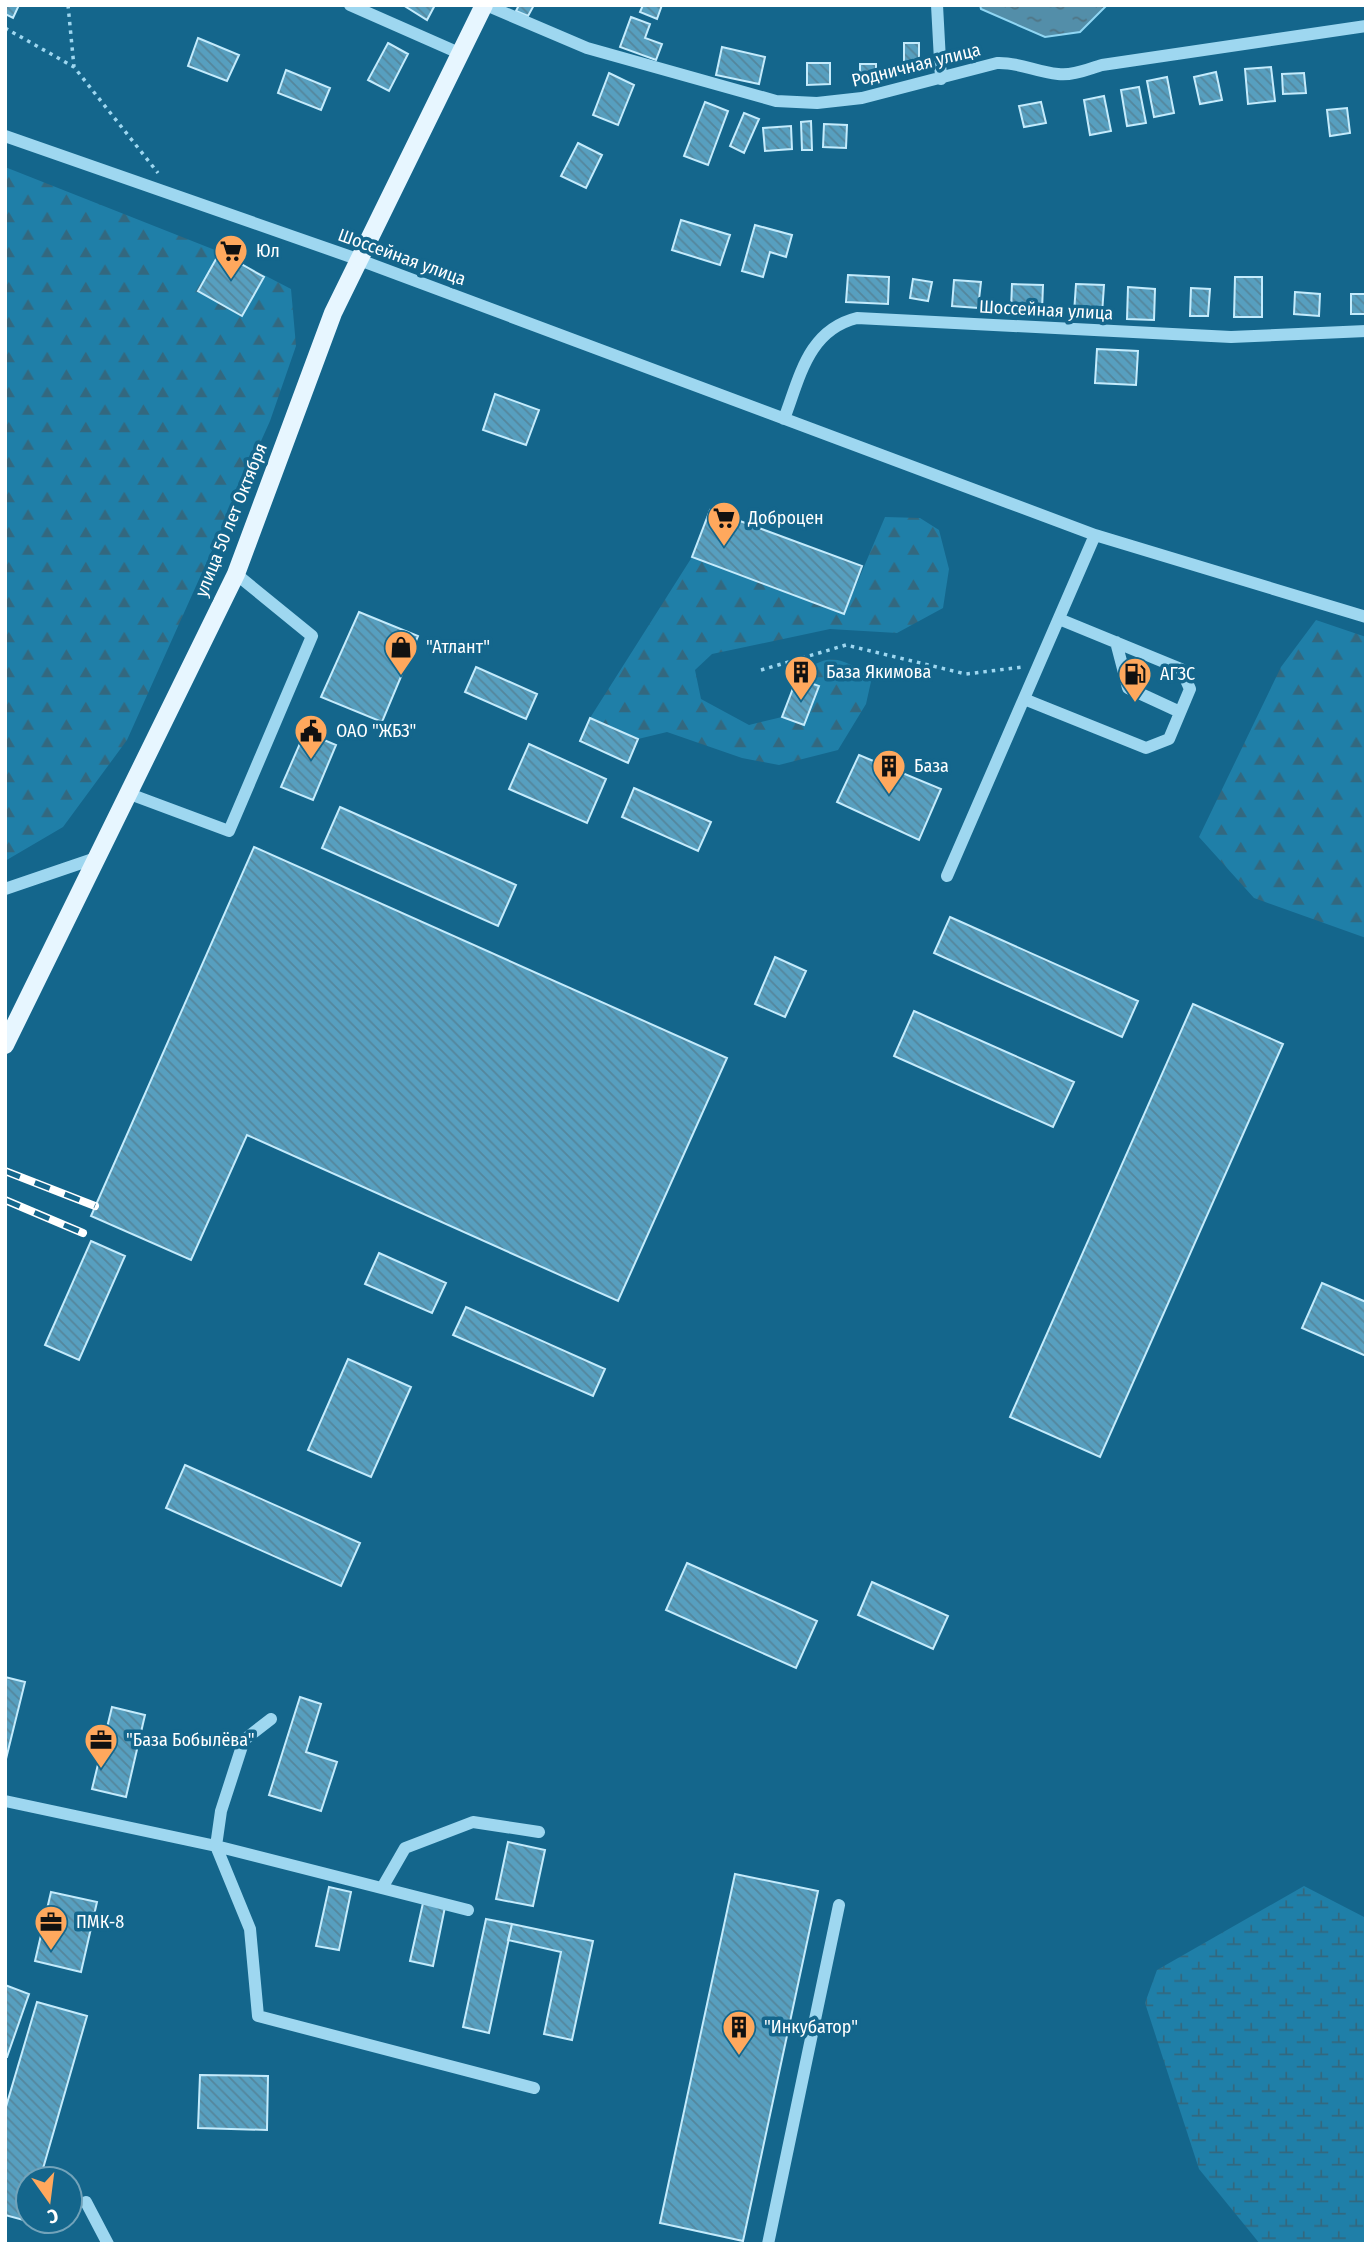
<svg xmlns="http://www.w3.org/2000/svg" width="1371" height="2249" viewBox="0 0 1371 2249" font-family="'Fira Sans Condensed',sans-serif">
  <style>
    .forest { fill: url(#forest-firs) }
    .wetland { fill: url(#wetland-marsh) }
    .water { fill: url(#water-ripples); stroke: #90d6f3; stroke-width: 2 }
    .building { fill: url(#building-back-hatch); stroke: #c4ebfc; stroke-width: 2 }
    .lines { fill: none; stroke-linecap: round; stroke-linejoin: round }
    .path { stroke: #9ed7f0; stroke-width: 3.5; stroke-dasharray: 3.5 5; stroke-linecap: butt }
    .minor { stroke: #9ed7f0; stroke-width: 12 }
    .major { stroke: #e7f6ff; stroke-width: 18 }
    .rail-casing { stroke: #fff; stroke-width: 8 }
    .rail { stroke: #14668c; stroke-width: 5; stroke-dasharray: 16; stroke-linecap: butt }
    .labels { text-anchor: middle; dominant-baseline: central; stroke-width: 7; stroke-linejoin: round; paint-order: stroke }
    .street-label { font-size: 18px; fill: #fff; stroke: #14668c }
    .poi-label { font-size: 18px; fill: #fff; stroke: #14668c; text-anchor: start }
  </style>
  <defs>
    <pattern id="forest-firs" width="22" height="20" patternUnits="userSpaceOnUse" patternTransform="scale(1.75)"><rect width="22" height="20" fill="#1f7fa8"/><path d="M5 1l3.5 6h-7zM16 11l3.5 6h-7z" fill="#33687f"/></pattern>
    <pattern id="wetland-marsh" width="20" height="14" patternUnits="userSpaceOnUse" patternTransform="scale(1.75)"><rect width="20" height="14" fill="#1f7fa8"/><path d="M1 5h8M5 5V1M11 12h8M15 12V8" fill="none" stroke="#33687f"/></pattern>
    <pattern id="water-ripples" width="26" height="14" patternUnits="userSpaceOnUse" patternTransform="scale(1.75)"><rect width="26" height="14" fill="#538ea9"/><path d="M2 4q2-2 4 0t4 0M15 11q2-2 4 0t4 0" fill="none" stroke="#507484"/></pattern>
    <pattern id="building-back-hatch" width="6" height="6" patternUnits="userSpaceOnUse" patternTransform="scale(1.75)"><rect width="6" height="6" fill="#579fbf"/><path d="M-1 5l2 2M0 0l6 6M5-1l2 2" fill="none" stroke="#54869c"/></pattern>
  </defs>
  <rect width="100%" height="100%" fill="#14668c"/>
  <!-- forest -->
  <path class="forest" d="M5,167L220,252L291,289L296,346L270,421L127,740L63,827L5,861Z
    M885,517L920,518L939,530L949,569L943,608L897,633L830,629L712,654L695,670L701,699L749,725L782,717L804,725L819,686L797,678C828,650 839,657 872,677L866,704L838,750L779,765L742,758L667,732L638,739L590,718L692,557L844,614Z
    M1316,620L1366,637V938L1254,898L1199,837L1281,667Z"/>
  <!-- wetland -->
  <path class="wetland" d="M1304,1886L1366,1918V2244H1260L1199,2169L1145,2003L1157,1970Z"/>
  <!-- water -->
  <path class="water" d="M980,5H1107L1080,32L1045,37L981,9Z"/>
  <!-- building -->
  <path class="building" d="M5,5H19L13,18L5,14Z
    M403,5H435L427,20Z
    M519,5H534L528,16L516,11Z
    M643,5H662L657,19L640,12Z
    M631,17L650,24L645,38L662,44L656,60L620,47Z
    M198,38L239,55L227,81L188,66Z
    M388,43L408,54L389,91L368,80Z
    M904,43H919V64H904Z
    M722,47L765,57L759,84L716,75Z
    M807,63H830V84L807,85Z
    M860,64H876V81H860Z
    M1271,67L1275,101L1248,104L1245,69Z
    M286,70L330,88L321,110L278,93Z
    M1216,72L1222,100L1200,104L1194,77Z
    M609,73L634,85L618,125L593,115Z
    M1304,73L1306,93L1283,94L1282,74Z
    M1167,77L1174,113L1154,117L1147,81Z
    M1139,87L1146,123L1127,126L1121,90Z
    M1104,96L1111,131L1090,135L1084,100Z
    M705,102L728,111L708,165L684,156Z
    M1041,102L1046,123L1024,127L1019,106Z
    M1347,108L1350,133L1330,136L1327,110Z
    M744,113L759,119L744,153L730,146Z
    M811,121L812,150H802L801,122Z
    M824,124L847,125L846,148L823,147Z
    M791,126L792,149L765,151L763,128Z
    M578,143L602,155L586,188L561,176Z
    M681,220L730,235L720,265L672,250Z
    M755,225L792,235L786,257L770,252L763,277L742,271Z
    M220,252L264,277L242,316L198,291Z
    M848,275L889,277L888,304L846,302Z
    M1235,277H1262V317H1234Z
    M913,279L932,282L928,301L910,298Z
    M954,280L981,282L978,308L952,306Z
    M1012,284L1043,285L1042,311L1011,310Z
    M1076,284L1104,285L1102,314L1074,313Z
    M1128,287L1155,289L1154,320L1127,319Z
    M1191,288L1210,289L1208,316H1190Z
    M1295,292L1320,294L1319,316L1294,314Z
    M1351,294H1365V314H1351Z
    M1097,349L1138,351L1136,385L1095,383Z
    M495,394L539,410L526,445L483,430Z
    M710,510L862,566L844,614L692,557Z
    M359,612L418,636L382,722L321,697Z
    M476,667L537,694L526,719L465,692Z
    M797,678L819,686L804,725L782,717Z
    M590,718L638,739L628,763L580,741Z
    M305,732L336,745L313,800L281,787Z
    M529,744L606,779L587,823L509,789Z
    M859,755L941,789L919,840L837,802Z
    M634,788L711,822L698,851L622,817Z
    M340,807L516,885L498,926L322,848Z
    M254,847L727,1058L618,1301L247,1135L191,1260L91,1216Z
    M950,917L1138,1001L1122,1037L934,953Z
    M775,957L806,971L785,1017L755,1004Z
    M1193,1004L1283,1044L1100,1457L1010,1417Z
    M914,1011L1074,1082L1053,1127L894,1056Z
    M91,1241L125,1256L79,1360L45,1345Z
    M379,1253L446,1283L432,1313L365,1284Z
    M1322,1283L1366,1302V1356L1302,1328Z
    M466,1307L605,1369L593,1396L453,1335Z
    M348,1359L411,1387L371,1477L308,1450Z
    M185,1465L360,1543L341,1586L166,1508Z
    M687,1563L817,1621L796,1668L666,1610Z
    M872,1582L948,1616L933,1649L858,1615Z
    M5,1677L25,1682L5,1763Z
    M300,1697L321,1704L306,1752L337,1762L321,1811L269,1795Z
    M112,1707L145,1715L126,1797L92,1789Z
    M508,1842L545,1850L533,1906L496,1899Z
    M735,1874L818,1891L743,2241L660,2223Z
    M329,1887L351,1892L339,1950L316,1946Z
    M51,1892L97,1902L81,1972L35,1961Z
    M423,1903L445,1907L433,1966L410,1961Z
    M486,1919L512,1924L489,2033L463,2027Z
    M512,1924L593,1941L572,2040L544,2034L561,1952L508,1940Z
    M5,1985L29,1994L7,2057H5Z
    M37,2002L87,2016L40,2179H28L27,2221L5,2215V2110Z
    M200,2075L268,2076L267,2130L198,2128Z"/>
  <g class="lines">
    <!-- path -->
    <path class="path" d="M68,5L74,67
      M5,28L74,67L158,173
      M761,670L846,645L966,674L1023,667"/>
    <!-- minor -->
    <path class="minor" d="M350,5L459,53
      M486,5L587,48L776,101L817,103L862,98L997,63C1019,62 1036,72 1058,74C1072,76 1088,69 1102,65L1366,26
      M937,5L941,79
      M5,136L357,259L1095,535L1366,617
      M784,419C800,377 808,330 857,318L1231,337L1366,331
      M1116,642L1128,688L1180,712
      M1024,699L1146,748L1169,739L1190,689L1181,669L1059,619
      M127,793L229,831L312,636L236,574
      M947,876L1095,535
      M5,889L96,858
      M271,1719L244,1740L221,1811L216,1846L250,1929L258,2016L534,2088
      M5,1801L216,1846L468,1910
      M382,1888L405,1848L473,1822L539,1832
      M86,2202L108,2244
      M768,2244L839,1905"/>
    <!-- major -->
    <path class="major" d="M5,1045L236,574L333,313L484,5"/>
    <defs>
      <path id="rail" d="M5,1171L95,1206
        M5,1200L83,1233"/>
    </defs>
    <!-- rail casing -->
    <use href="#rail" class="rail-casing"/>
    <!-- rail -->
    <use href="#rail" class="rail"/>
  </g>
  <!-- icons -->
  <defs>
    <symbol id="supermarket-pin" viewBox="-11 -11 22 30"><path d="M0 17L-7.5 6A9.5 9.5 0 1 1 7.5 6Z" fill="#ffa85d" stroke="#14668c"/><path d="M-6-5.5h2.5l.6 2H6L4.5 2H-2.5L-4.4-4H-6ZM-1.5 3.2a1.3 1.3 0 1 0 .1 0ZM3 3.2a1.3 1.3 0 1 0 .1 0Z" fill="#111"/></symbol>
    <symbol id="shop-pin" viewBox="-11 -11 22 30"><path d="M0 17L-7.5 6A9.5 9.5 0 1 1 7.5 6Z" fill="#ffa85d" stroke="#14668c"/><path d="M-5-2.5h2.3a2.7 3.5 0 0 1 5.4 0H5L5.5 6h-11ZM-1.5-2.5h3a1.5 2.3 0 0 0-3 0Z" fill="#111"/></symbol>
    <symbol id="building-pin" viewBox="-11 -11 22 30"><path d="M0 17L-7.5 6A9.5 9.5 0 1 1 7.5 6Z" fill="#ffa85d" stroke="#14668c"/><path d="M-4-6H4V6H1V3H-1V6H-4ZM-2.5-4.3h1.7v1.8h-1.7ZM.8-4.3h1.7v1.8H.8ZM-2.5-1h1.7V.8h-1.7ZM.8-1h1.7V.8H.8Z" fill="#111"/></symbol>
    <symbol id="fuel-pin" viewBox="-11 -11 22 30"><path d="M0 17L-7.5 6A9.5 9.5 0 1 1 7.5 6Z" fill="#ffa85d" stroke="#14668c"/><path d="M-5.5-6h7V0h2V4h1.3V-2.5L3-4.5l.8-.8L6-3V5H2.5V1h-1V6h-7ZM-4.2-4.7v3.2H.2V-4.7Z" fill="#111"/></symbol>
    <symbol id="civic-pin" viewBox="-11 -11 22 30"><path d="M0 17L-7.5 6A9.5 9.5 0 1 1 7.5 6Z" fill="#ffa85d" stroke="#14668c"/><path d="M-.6-6.5H3V-4.5H.6V-3L4-1V1h2V6H-6V1h2V-1L-.6-3ZM-1.2 2.5V6h2.4V2.5Z" fill="#111"/></symbol>
    <symbol id="office-pin" viewBox="-11 -11 22 30"><path d="M0 17L-7.5 6A9.5 9.5 0 1 1 7.5 6Z" fill="#ffa85d" stroke="#14668c"/><path d="M-6-3h4V-5.5h4V-3h4V5H-6ZM-1-4.5V-3h2v-1.5ZM-6 0V1H6V0Z" fill="#111"/></symbol>
  </defs>
  <g fill-rule="evenodd">
    <use href="#supermarket-pin" x="212" y="232" width="38" height="52"/>
    <use href="#supermarket-pin" x="705" y="499" width="38" height="52"/>
    <use href="#shop-pin" x="382" y="628" width="38" height="52"/>
    <use href="#building-pin" x="782" y="653" width="38" height="52"/>
    <use href="#fuel-pin" x="1116" y="655" width="38" height="52"/>
    <use href="#civic-pin" x="292" y="712" width="38" height="52"/>
    <use href="#building-pin" x="870" y="747" width="38" height="52"/>
    <use href="#office-pin" x="82" y="1721" width="38" height="52"/>
    <use href="#office-pin" x="32" y="1903" width="38" height="52"/>
    <use href="#building-pin" x="720" y="2008" width="38" height="52"/>
  </g>
  <g class="labels">
    <!-- street labels -->
    <g class="street-label">
      <text transform="translate(916 65) rotate(-14)">Родничная улица</text>
      <text transform="translate(402 257) rotate(20)">Шоссейная улица</text>
      <text transform="translate(1046 310) rotate(3)">Шоссейная улица</text>
      <text transform="translate(231 520) rotate(-68)">улица 50 лет Октября</text>
    </g>
    <!-- poi labels -->
    <g class="poi-label">
      <text x="256" y="251">Юл</text>
      <text x="748" y="518">Доброцен</text>
      <text x="426" y="647">"Атлант"</text>
      <text x="826" y="672">База Якимова</text>
      <text x="1160" y="674">АГЗС</text>
      <text x="336" y="731">ОАО "ЖБЗ"</text>
      <text x="914" y="766">База</text>
      <text x="126" y="1740">"База Бобылёва"</text>
      <text x="76" y="1922">ПМК-8</text>
      <text x="764" y="2027">"Инкубатор"</text>
    </g>
  </g>
  <!-- border -->
  <rect width="1371" height="2249" fill="none" stroke="#ffffff" stroke-width="14"/>
  <!-- north arrow -->
  <g transform="translate(49 2200) rotate(166)"><circle r="33" fill="#14668c" stroke="#72a3ba" stroke-width="2"/>
  <path d="M0-5L12 26L0 18L-12 26Z" fill="#ffa85d"/>
  <text y="-10" font-size="19" font-weight="bold" text-anchor="middle" fill="#ffffff">С</text>
  </g>
</svg>
